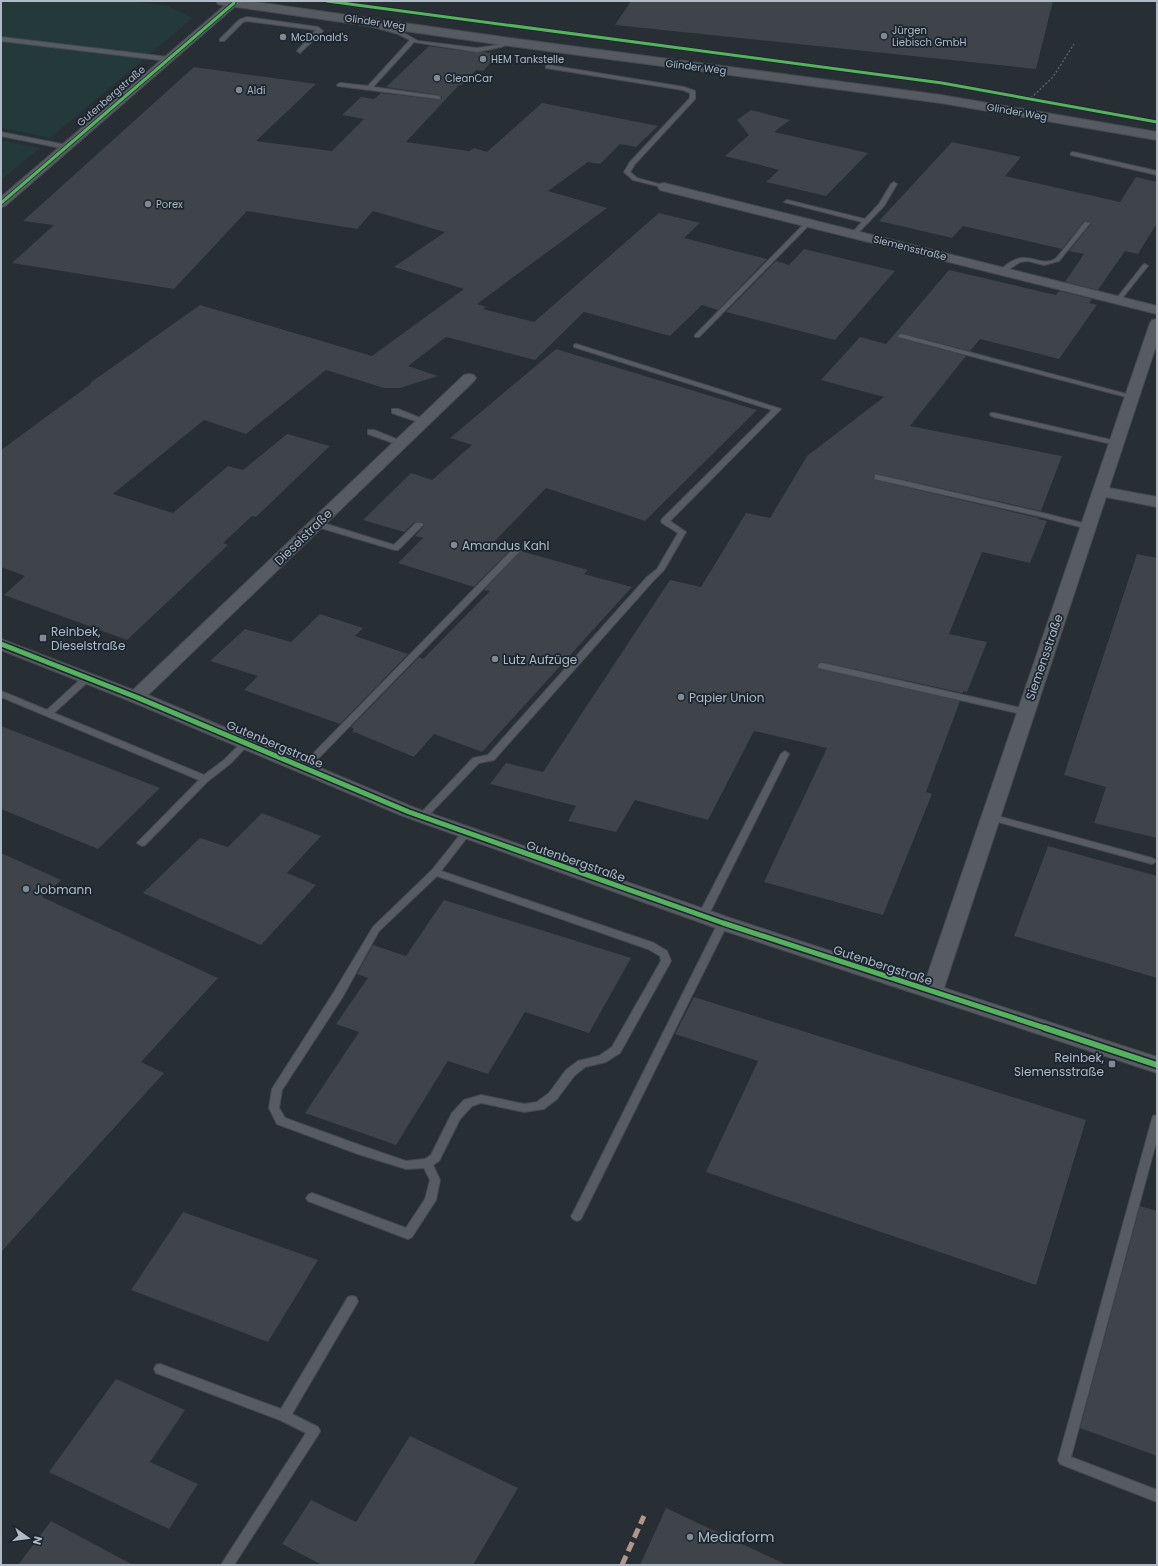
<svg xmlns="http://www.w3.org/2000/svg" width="1158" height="1566" viewBox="0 0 1158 1566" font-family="Poppins,sans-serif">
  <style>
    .green { fill: #24393a }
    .building { fill: #3e4449 }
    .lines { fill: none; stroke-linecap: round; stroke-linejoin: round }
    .service-casing { stroke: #454a4f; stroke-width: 2 }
    .minor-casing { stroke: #454a4f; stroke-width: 2 }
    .secondary-casing { stroke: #454a4f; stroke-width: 2 }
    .path { stroke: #5a6166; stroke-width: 1.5; stroke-dasharray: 2 2; stroke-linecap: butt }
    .service { fill: #575c63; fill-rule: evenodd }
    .minor { fill: #575c63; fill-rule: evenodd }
    .secondary { fill: #565b61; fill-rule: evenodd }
    .quiet { stroke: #b2968c; stroke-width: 5; stroke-dasharray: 10 5; stroke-linecap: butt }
    .cycleway-far2-casing { stroke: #1b252f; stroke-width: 4.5 }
    .cycleway-far1-casing { stroke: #1b252f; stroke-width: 8 }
    .cycleway-casing { stroke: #1b252f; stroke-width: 9 }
    .cycleway-far2 { stroke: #56b35d; stroke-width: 3 }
    .cycleway-far1 { stroke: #56b35d; stroke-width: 5 }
    .cycleway { stroke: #56b35d; stroke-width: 6 }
    .poi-dot { fill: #808a94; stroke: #1b252f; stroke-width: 1.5 }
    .labels { text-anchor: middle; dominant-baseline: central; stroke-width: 3.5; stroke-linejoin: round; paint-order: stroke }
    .far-street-label { font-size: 10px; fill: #b0bbc7; stroke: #1b252f }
    .far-poi-label { font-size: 10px; fill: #b0bbc7; stroke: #1b252f; text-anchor: start }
    .street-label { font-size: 12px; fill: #b0bbc7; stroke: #1b252f }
    .poi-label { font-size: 12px; fill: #b0bbc7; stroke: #1b252f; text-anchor: start }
    .near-poi-label { font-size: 14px; fill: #b0bbc7; stroke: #1b252f; text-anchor: start }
  </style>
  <rect width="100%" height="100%" fill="#272e34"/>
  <!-- green -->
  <path class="green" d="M1,1H131L168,6L193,18L50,138L1,128Z
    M1,140L40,148L1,180Z"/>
  <!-- building -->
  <path class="building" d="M631,1H1053L1036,69L615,25Z
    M429,46L477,53L482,52L498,54L483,71L476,70L462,85H459L406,142L469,151L474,148L487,152L542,103L658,126L636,147L620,144L600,164L588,162L548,191L607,208L477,304L486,307L483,309L534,322L659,213L700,223L684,238L767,259L718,310L702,305L670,336L584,312L535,360L446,337L408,366L438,376L400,388H384L326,370L246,434L204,420L113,494L173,513L228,466L243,470L287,434L330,446L256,517L252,516L223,543L228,545L127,640L4,595L25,576L1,567V450L91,384L90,383L200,305L372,356L464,289L394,267L445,232L373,211L357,229L247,211L174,289L12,263L54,225L23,221L194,67L316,84L256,141L332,151L364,119L342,115L361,97L374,99L381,93L441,100L442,97L438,95L386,87Z
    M751,110L790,120L774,132L868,153L826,196L766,182L779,170L725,156L749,135L737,120Z
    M952,142L1021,157L1005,176L1120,202L1136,177L1157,182V223L1138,254L1125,251L1098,290L1065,282L1084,254L1069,251L1091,224L1090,222L1084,221L1062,249L963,226L952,238L879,221Z
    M804,249L895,271L835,340L726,312L776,261L789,265Z
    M949,270L1056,295L1059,291L1092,299L1089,303L1097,305L1059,359L980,339L970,351L901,333L897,336L899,338L966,356L910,426L1062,456L1041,511L878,474L874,475L875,480L1039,518L1038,519L1047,521L1030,563L982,552L949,634L987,642L967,692L963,691V693L822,662L819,663L817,665L819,669L960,701L926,792L932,794L883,915L764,882L827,748L754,731L708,820L635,800L616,832L568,821L576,806L490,784L506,763L543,772L670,580L701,587L746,513L770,518L807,456L884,397L821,380L860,337L886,344Z
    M556,349L757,410L645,521L546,488L493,543L511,549L474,587L398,563L423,538L415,536L424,526L423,522H415L404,532L363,520L411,473L432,480L472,445L450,438Z
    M521,551L588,570L584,574L632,587L482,752L434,734L414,757L352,731L354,729L351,727L419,657L423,659L490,591L484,590Z
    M1137,554L1157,558V838L1094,823L1106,787L1064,775Z
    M320,614L363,628L355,636L408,654L340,724L244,690L258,676L210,661L245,629L291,642Z
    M1,726L160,788L98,849L1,809Z
    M262,813L321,836L287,873L316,885L261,945L143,893L200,838L228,847Z
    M1048,846L1157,876V978L1014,936Z
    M1,853L61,880L42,897L218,978L141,1062L164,1073L1,1252Z
    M444,900L631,958L589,1033L525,1012L488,1074L448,1061L396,1145L305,1113L359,1032L336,1024L368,978L357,974L373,945L406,956Z
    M694,997L1086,1120L1036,1285L706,1172L758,1061L675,1034Z
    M1140,1206L1157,1211V1456L1080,1428Z
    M183,1212L318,1260L268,1342L131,1290Z
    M116,1379L185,1410L150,1462L198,1484L169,1529L49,1472Z
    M410,1436L518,1488L473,1565H322L282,1544L311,1500L356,1522Z
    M666,1508L787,1565H640Z
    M51,1521L133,1565H18Z"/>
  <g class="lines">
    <defs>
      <path id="service" d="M247,17L318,27L323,31L300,53L297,51L298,50L316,30L247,21L243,22L224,41H220V39L239,20Z
        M372,23L402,32L418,41L477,48L498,45L510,40L513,42L501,47L477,52L414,42L373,87L438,96L440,97V99L338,86L337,85L340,83L368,86L410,40L398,34L370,26L369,25Z
        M1,37L168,57L171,59L168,61L1,41Z
        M548,65L684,87L695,91V99L635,164L630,172L637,178L666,186V188L633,180L624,172L630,162L690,98V93L683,90L546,68V66Z
        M1,132L66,145L69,147L66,149L1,136Z
        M1073,152L1157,171V175L1071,155V153Z
        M894,182L897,184L884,206L856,235L854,236L851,234L862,222L784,202L787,200L865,219L879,204L891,184Z
        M806,222L811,223L699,337H695V335Z
        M1085,222L1090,223L1059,261L1044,265L1028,261L1020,262L1005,272L1000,271C1025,244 1039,269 1055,259C1060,255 1079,229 1085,222Z
        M1145,264L1148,266L1147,267L1120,301H1116V299L1143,265Z
        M901,334L1134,396L1136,397L1132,399L1130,398L899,337L898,336Z
        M576,344L781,409L670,521L686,532L664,570L653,581L494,760L479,763L425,819H419L417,817L419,815L473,758L488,755L647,577L657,569L678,533L662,523L661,521L662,519L772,410L574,347V345Z
        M392,409H398L428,421L427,423H421L392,413Z
        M991,413H994L1116,441L1120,443L1116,445L994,417L990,415Z
        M368,430H374L406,443L405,445H399L368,434Z
        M875,475H878L1043,513L1091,525L1092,527L1088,529L1042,517L875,479Z
        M314,522H320L394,545L416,523H422L423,525L398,550H395L314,526L313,524Z
        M513,549H516L520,551L307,770H301L300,768L301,766Z
        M822,663L1026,709L1030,712L1026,715L819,668L818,666L819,664Z
        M87,675L91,678L90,680L54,713L204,775L224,760L243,741L246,740L250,743L230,764L208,781L145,845L142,846L137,843L199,780L1,697V691L47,710L84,676Z
        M785,751L789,754L708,916L706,918H700L698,916L781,754Z
        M990,814L1152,858L1157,861L1152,864L987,819L985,817Z
        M466,830L469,831L471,833L469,835L441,871L654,943L667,951L671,961L620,1053L606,1062L585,1067L574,1076L557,1099L544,1109L524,1112L481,1103L472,1106L460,1119L439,1161L433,1165L440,1180L436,1200L412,1237L408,1239L308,1201L306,1198L308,1195L312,1193L406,1228L425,1199L430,1180L424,1168L406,1169L358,1154L277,1124L269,1108L272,1089L334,992L373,927L432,870L463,831ZM437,876L648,949L660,956L661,961L612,1047L599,1056L578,1061L566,1070L549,1093L537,1102L524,1104L481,1095L464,1100L452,1113L431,1155L425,1159L406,1161L365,1147L285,1118L279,1108L282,1090L342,998L379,931Z
        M723,920L726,921L728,923L581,1219L577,1221L573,1219L571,1216L573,1213L718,923L720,921Z
        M1157,1115V1139L1071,1457L1157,1490V1502L1060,1464L1058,1460L1152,1119L1153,1116Z
        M352,1296L356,1297L358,1301L356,1305L292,1414L318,1427L320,1431L318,1435L234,1565H221L306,1433L280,1420L156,1373L154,1369L156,1365L160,1364L281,1409L348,1297Z"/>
      <path id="minor" d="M230,1H238L239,3L5,206L1,207V197Z
        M664,183L1157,306V314L660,190L658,187L660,184Z
        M1157,319V343L1109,488L1157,497V507L1106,497L944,988L1157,1057V1073L716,928L403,816L130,701L1,650V639L133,690L464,375L469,374L474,375L476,378L474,381L148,695L415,808L730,918L925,982L1150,323L1152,320Z"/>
      <path id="secondary" d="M216,1H248L510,38L941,95L1157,132V140L941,103L510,46L222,5L218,4Z"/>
    </defs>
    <!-- service casing -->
    <use href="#service" class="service-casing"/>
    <!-- minor casing -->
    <use href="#minor" class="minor-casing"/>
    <!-- secondary casing -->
    <use href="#secondary" class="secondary-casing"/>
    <!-- path -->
    <path class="path" d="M1031,98L1053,77L1074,44"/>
    <!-- service -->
    <use href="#service" class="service"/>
    <!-- minor -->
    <use href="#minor" class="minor"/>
    <!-- secondary -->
    <use href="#secondary" class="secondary"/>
    <!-- quiet -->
    <path class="quiet" d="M622,1565L644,1516"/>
    <defs>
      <path id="cycleway-far2" d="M327,1L942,83L1157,122
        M1,203L234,3"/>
      <path id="cycleway-far1" d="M1,644L136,697L409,812L723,923L1048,1029"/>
      <path id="cycleway" d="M1045,1028L1157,1065"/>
    </defs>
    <!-- cycleway-far2 casing -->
    <use href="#cycleway-far2" class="cycleway-far2-casing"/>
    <!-- cycleway-far1 casing -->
    <use href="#cycleway-far1" class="cycleway-far1-casing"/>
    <!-- cycleway casing -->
    <use href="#cycleway" class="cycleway-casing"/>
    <!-- cycleway-far2 -->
    <use href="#cycleway-far2" class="cycleway-far2"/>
    <!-- cycleway-far1 -->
    <use href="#cycleway-far1" class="cycleway-far1"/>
    <!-- cycleway -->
    <use href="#cycleway" class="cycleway"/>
  </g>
  <!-- markers -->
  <g class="poi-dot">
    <circle cx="884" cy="36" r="4"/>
    <circle cx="283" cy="37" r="4"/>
    <circle cx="483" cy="59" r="4"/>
    <circle cx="437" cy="78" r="4"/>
    <circle cx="239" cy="90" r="4"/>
    <circle cx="148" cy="204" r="4"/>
    <circle cx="454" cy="545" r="4"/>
    <rect x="39" y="634" width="8" height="8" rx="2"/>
    <circle cx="495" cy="659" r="4"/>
    <circle cx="681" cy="697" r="4"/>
    <circle cx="26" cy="889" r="4"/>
    <rect x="1108" y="1060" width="8" height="8" rx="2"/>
    <circle cx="690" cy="1537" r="4"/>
  </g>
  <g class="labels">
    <!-- far-street labels -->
    <g class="far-street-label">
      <text transform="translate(375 22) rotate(8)">Glinder Weg</text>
      <text transform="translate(696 67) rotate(7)">Glinder Weg</text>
      <text transform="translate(111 96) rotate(-41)">Gutenbergstraße</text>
      <text transform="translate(1017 112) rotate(10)">Glinder Weg</text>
      <text transform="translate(910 248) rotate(14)">Siemensstraße</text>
    </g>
    <!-- far-poi labels -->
    <g class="far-poi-label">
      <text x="892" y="30">Jürgen<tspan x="892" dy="12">Liebisch GmbH</tspan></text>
      <text x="291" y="37">McDonald's</text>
      <text x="491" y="59">HEM Tankstelle</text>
      <text x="445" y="78">CleanCar</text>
      <text x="247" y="90">Aldi</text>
      <text x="156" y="204">Porex</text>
    </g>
    <!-- street labels -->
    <g class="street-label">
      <text transform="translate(303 537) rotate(-44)">Dieselstraße</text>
      <text transform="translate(1044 657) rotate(-71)">Siemensstraße</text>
      <text transform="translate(275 744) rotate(23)">Gutenbergstraße</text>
      <text transform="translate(576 861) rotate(19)">Gutenbergstraße</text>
      <text transform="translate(883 965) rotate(18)">Gutenbergstraße</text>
    </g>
    <!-- poi labels -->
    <g class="poi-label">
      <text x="462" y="545">Amandus Kahl</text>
      <text x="51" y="631">Reinbek,<tspan x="51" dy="14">Dieselstraße</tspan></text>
      <text x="503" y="659">Lutz Aufzüge</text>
      <text x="689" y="697">Papier Union</text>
      <text x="34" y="889">Jobmann</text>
      <text x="1104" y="1057" text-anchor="end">Reinbek,<tspan x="1104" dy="14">Siemensstraße</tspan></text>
    </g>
    <!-- near-poi labels -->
    <g class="near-poi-label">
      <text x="698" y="1537">Mediaform</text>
    </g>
  </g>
  <!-- border -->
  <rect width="1158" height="1566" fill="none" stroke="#b0bbc7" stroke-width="4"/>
  <!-- north arrow -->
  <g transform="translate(28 1538) rotate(104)" stroke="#1b252f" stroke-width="3" paint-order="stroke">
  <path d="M0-3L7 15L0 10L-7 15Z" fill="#b0bbc7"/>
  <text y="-6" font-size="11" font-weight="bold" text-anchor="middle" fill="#b0bbc7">N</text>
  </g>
</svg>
